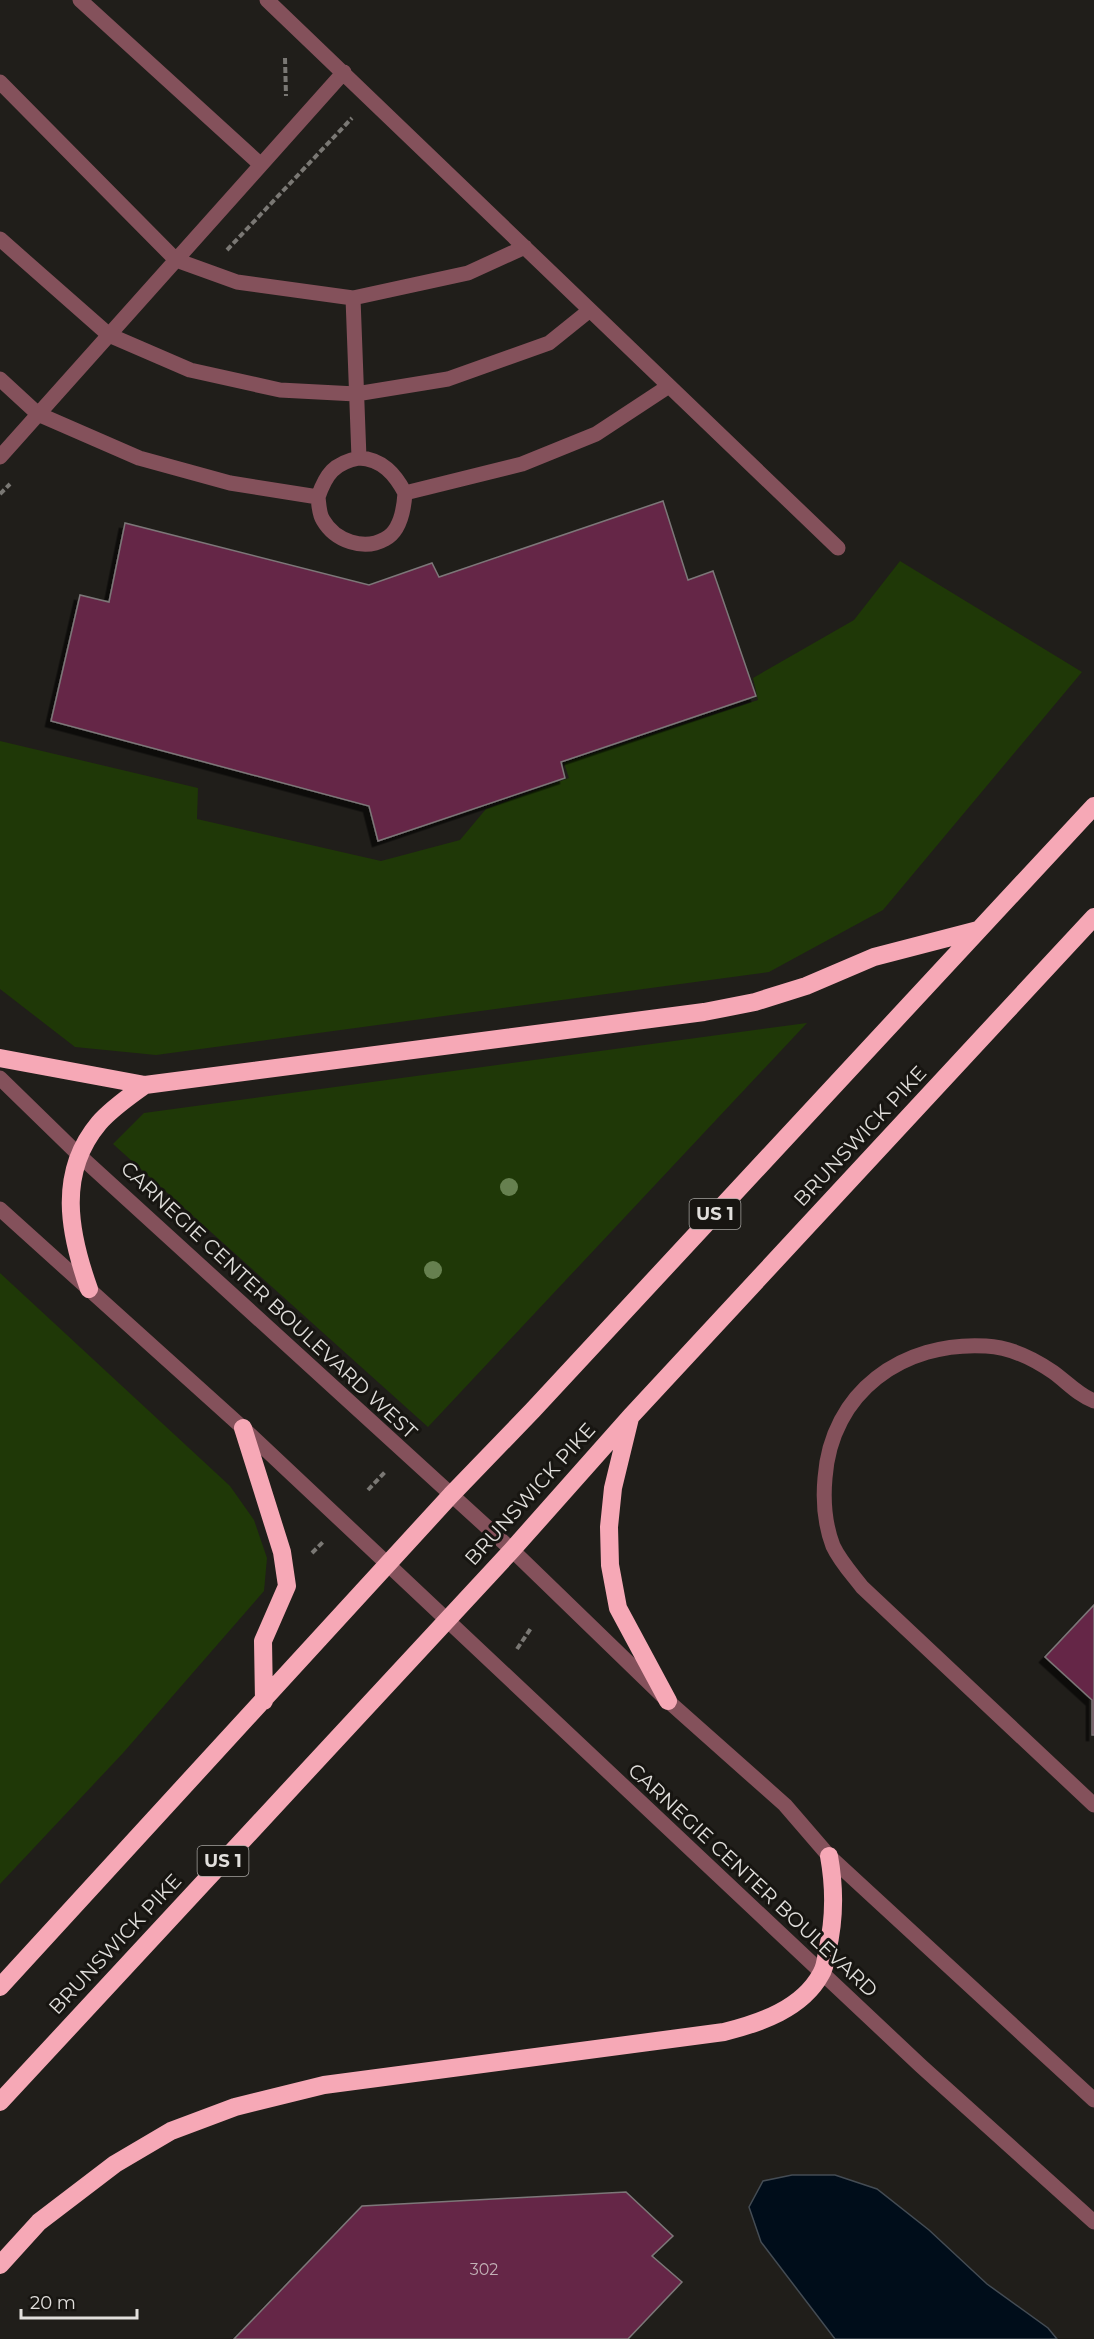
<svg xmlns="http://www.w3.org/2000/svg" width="1094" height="2339" viewBox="0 0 1094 2339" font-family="Montserrat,sans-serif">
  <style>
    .green { fill: #1f3807 }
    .water { fill: #000d1a; stroke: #444c54; stroke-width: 1.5 }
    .building { fill: #652846; stroke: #7d7779; stroke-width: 1.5; filter: url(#shadow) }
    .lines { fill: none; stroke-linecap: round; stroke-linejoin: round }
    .path { stroke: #7a7874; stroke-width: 4; stroke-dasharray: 6 3; stroke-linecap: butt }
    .lane { stroke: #84515b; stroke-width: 15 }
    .street { stroke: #84515b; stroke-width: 15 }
    .highway { stroke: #f6a8b6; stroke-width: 18 }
    .tree { fill: #66804f }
    .labels { text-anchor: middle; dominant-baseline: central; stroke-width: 6; stroke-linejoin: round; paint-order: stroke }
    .number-label { font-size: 16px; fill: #c2b1b6 }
    .shield { fill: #171511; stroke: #a4a29f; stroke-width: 1.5 }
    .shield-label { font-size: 18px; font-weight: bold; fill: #e1dfdc }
    .street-label { font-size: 20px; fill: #e1dfdc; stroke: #171511 }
  </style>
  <defs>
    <filter id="shadow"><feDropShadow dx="-5.5" dy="5.5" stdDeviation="0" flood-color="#0009"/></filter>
  </defs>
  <rect width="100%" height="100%" fill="#201e1a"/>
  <!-- green -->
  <path class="green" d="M900,561L1082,672L883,910L769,972L156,1055L75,1047L0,989V741L198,788L197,819L381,861L460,840L486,809L569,778L564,763L758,700L753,678L854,620Z
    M807,1023L428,1427L113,1144L144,1113Z
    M0,1273L230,1486L254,1520L267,1558L264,1591L123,1753L0,1884Z"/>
  <!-- water -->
  <path class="water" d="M792,2175H835L877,2189L929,2230L987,2284L1048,2328L1057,2339H835L761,2242L749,2207L763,2181Z"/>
  <!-- building -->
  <path class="building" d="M663,501L688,580L713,571L756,696L561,762L565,778L378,841L369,806L51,721L80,595L109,602L125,523L369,585L432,563L439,577Z
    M1094,1605V1735H1092V1700L1045,1657Z
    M626,2192L673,2236L652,2256L682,2282L628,2339H234L362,2206Z"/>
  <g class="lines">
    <!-- path -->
    <path class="path" d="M285,58L286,96
      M227,250L352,118
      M0,494L10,484
      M368,1490L385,1472
      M312,1553L324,1541
      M517,1649L531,1628"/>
    <!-- lane -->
    <path class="lane" d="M80,0L261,165
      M267,0L838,548
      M0,82L176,260L237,282L353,298L468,273L525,247
      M0,239L109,335L190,370L280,390L356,394L448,379L549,343L590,310
      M0,379L38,414L139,458L230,483L318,497C319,505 319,514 323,520C335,541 364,551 385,539C401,531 404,508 405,493L522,464L596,434L669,386
      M0,457L344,72
      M359,458C382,459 395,474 405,493
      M318,497C326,474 334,463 359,458L353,298
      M1094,1401C1078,1395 1067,1382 1053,1372C1034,1359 1009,1347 986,1346C903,1341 831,1392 825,1478C823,1500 825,1525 833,1546C840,1561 852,1574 862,1587L1094,1805"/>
    <!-- street -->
    <path class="street" d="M0,1078L80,1156L512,1550L668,1701L785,1805L829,1856L1094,2100
      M0,1209L243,1428L921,2066L1094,2222"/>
    <!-- highway -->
    <path class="highway" d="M0,1058L145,1085L704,1012L755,1002L806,986L874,957L978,930
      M89,1289C69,1233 57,1173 99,1123C112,1108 130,1096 145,1085
      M630,1418L613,1488L609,1527L610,1565L618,1608L668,1701
      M243,1428L282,1552L287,1586L263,1641L264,1701
      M0,1987L451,1495L533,1410L1094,806
      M0,2102L512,1550L631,1416L1094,917
      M0,2265L39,2222L115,2164L171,2131L235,2107L324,2085L724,2032C760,2023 802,2009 821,1974C825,1968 826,1959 827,1952C835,1919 835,1889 829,1856"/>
  </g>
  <!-- trees -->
  <g class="tree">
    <circle cx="509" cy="1187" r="9"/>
    <circle cx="433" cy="1270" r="9"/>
  </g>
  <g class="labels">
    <!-- number labels -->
    <g class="number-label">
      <text x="484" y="2269">302</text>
    </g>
    <!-- shield labels -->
    <g class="shield">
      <rect x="689.5" y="1199" width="51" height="30" rx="4.5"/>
      <rect x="197.5" y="1846" width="51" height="30" rx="4.5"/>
    </g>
    <g class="shield-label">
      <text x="715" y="1214">US 1</text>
      <text x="223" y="1861">US 1</text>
    </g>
    <!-- street labels -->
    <g class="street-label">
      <text transform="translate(860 1136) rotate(-47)">BRUNSWICK PIKE</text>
      <text transform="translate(269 1300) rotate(43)">CARNEGIE CENTER BOULEVARD WEST</text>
      <text transform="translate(530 1494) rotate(-48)">BRUNSWICK PIKE</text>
      <text transform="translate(753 1880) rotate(43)">CARNEGIE CENTER BOULEVARD</text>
      <text transform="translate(115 1944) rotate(-47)">BRUNSWICK PIKE</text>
    </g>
  </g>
  <!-- scale -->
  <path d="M21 2309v9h116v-9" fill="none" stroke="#e1dfdc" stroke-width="3"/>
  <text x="30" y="2309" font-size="18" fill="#e1dfdc" stroke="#171511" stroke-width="4.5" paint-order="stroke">20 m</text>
</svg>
